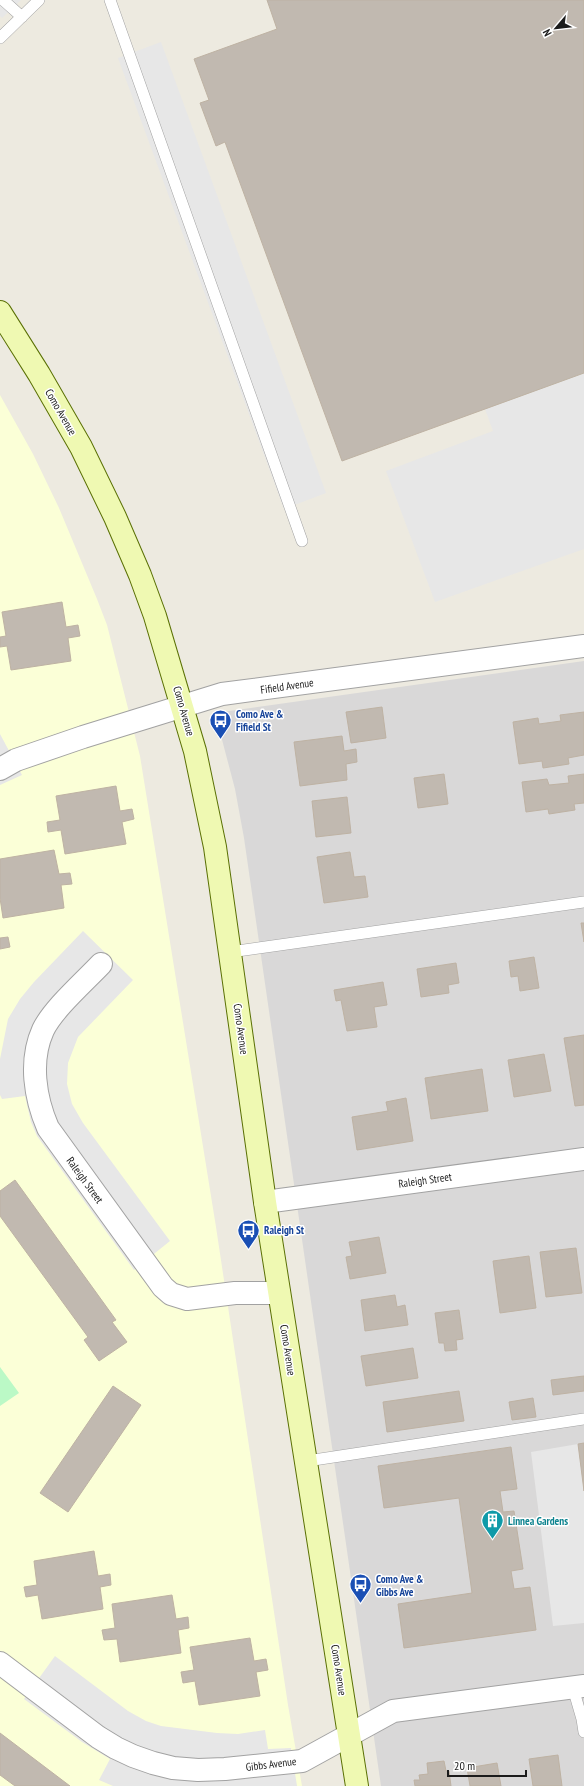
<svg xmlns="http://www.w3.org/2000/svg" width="584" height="1786" viewBox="0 0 584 1786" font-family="'PT Sans Narrow',sans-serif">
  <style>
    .residential { fill: #d9d8d8 }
    .education { fill: #fbffd7 }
    .park { fill: #bbf9c6 }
    .parking { fill: #e7e7e7 }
    .building { fill: #c1b9b0; stroke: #beb2a3 }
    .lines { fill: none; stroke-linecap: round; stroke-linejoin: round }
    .lane-casing { stroke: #a2a2a2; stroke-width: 12 }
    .street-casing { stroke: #a2a2a2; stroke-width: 24 }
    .secondary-casing { stroke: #5a7004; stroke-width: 24 }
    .lane { stroke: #fff; stroke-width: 11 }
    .street { stroke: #fff; stroke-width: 22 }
    .secondary { stroke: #eff9b2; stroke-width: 22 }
    .labels { text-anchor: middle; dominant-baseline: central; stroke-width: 3; stroke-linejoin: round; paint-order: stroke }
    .street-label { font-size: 11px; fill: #1b1b1b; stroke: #fff }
    .transit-label { font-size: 11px; font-weight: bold; fill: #164399; stroke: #fff; text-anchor: start }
    .culture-label { font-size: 11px; font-weight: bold; fill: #0d838f; stroke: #fff; text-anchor: start }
  </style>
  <rect width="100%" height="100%" fill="#edeae0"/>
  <!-- residential -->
  <path class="residential" d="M584,661V1786H381L244,838L235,789L215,713Z"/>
  <!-- education -->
  <path class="education" d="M0,395L33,454L59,508L97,599L107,625L140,756L216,1227L288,1705L302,1786H0Z"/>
  <!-- park -->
  <path class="park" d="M0,1367L19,1393L0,1406Z"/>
  <!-- parking -->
  <path class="parking" d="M0,0H21L2,18L0,16Z
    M161,42L326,493L284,509L118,58Z
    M584,373V549L435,602L386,471L493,431L485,409Z
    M0,734L22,775L0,785Z
    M83,931L133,980L78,1037L68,1063L67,1084L72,1104L83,1123L170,1241L134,1270L37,1136L31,1122L25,1096L2,1099L0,1095V1059L8,1019L20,999L34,982Z
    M578,1444L584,1491V1623L553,1626L531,1452Z
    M55,1656L128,1711L146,1721L161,1726L217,1733L238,1734L265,1730L268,1749L291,1748L297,1786H113L99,1780L110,1759L82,1742L24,1699Z"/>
  <!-- building -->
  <path class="building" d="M267,0H584V373L342,461L225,142L216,146L200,103L209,100L194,59L277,29Z
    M62,602L66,627L78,625L80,636L68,638L71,661L11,670L7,646L0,647V637L6,636L2,612Z
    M382,707L386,738L351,743L346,712Z
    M584,712V755L568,758L569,764L543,768L542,761L519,764L513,722L538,718L539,724L561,721L560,715Z
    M342,736L344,751L356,749L357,762L346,764L347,780L300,786L294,742Z
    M444,774L448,804L418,808L414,778Z
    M584,774V803L574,804L575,810L549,814L548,809L526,812L522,782L547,779L549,785L569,783L568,776Z
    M116,786L120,811L132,809L134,819L122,822L126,844L65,854L61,830L48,832L47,822L60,820L56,796Z
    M347,797L351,833L316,837L312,801Z
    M54,850L59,874L70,873L72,884L61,885L64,908L3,918L0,898V859Z
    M350,852L354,877L365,876L368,897L324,903L317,857Z
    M581,923H584V942Z
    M8,937L10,947L0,949V938Z
    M534,957L539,988L520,991L518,976L511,977L509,961Z
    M456,963L459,983L448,985L449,993L421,997L417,969Z
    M383,982L387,1005L374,1007L377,1027L347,1031L341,1000L336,1001L334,990Z
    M584,1035V1105L575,1106L564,1038Z
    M544,1054L551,1091L514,1097L508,1060Z
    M482,1069L488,1111L431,1119L425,1078Z
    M406,1098L413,1141L357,1150L352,1117L388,1111L386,1102Z
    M15,1180L116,1320L112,1322L127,1342L99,1361L84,1340L88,1337L0,1216V1191Z
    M379,1237L386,1273L350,1279L346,1257L352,1256L349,1242Z
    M576,1248L582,1293L546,1297L540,1252Z
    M529,1256L536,1308L500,1313L493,1261Z
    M395,1295L397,1307L405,1305L408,1325L365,1331L361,1300Z
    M459,1310L463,1339L456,1340L457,1350L445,1351L444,1343H439L435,1313Z
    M413,1348L418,1378L366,1386L361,1356Z
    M584,1376V1391L553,1395L551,1380Z
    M113,1386L141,1405L68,1512L40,1493Z
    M459,1391L464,1421L387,1432L383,1402Z
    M533,1398L536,1417L512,1420L509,1402Z
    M584,1443V1491L578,1444Z
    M511,1447L517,1489L500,1491L503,1512L514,1511L523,1569L511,1571L514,1589L530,1587L536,1630L404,1648L398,1604L472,1593L459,1498L384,1508L378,1466Z
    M94,1551L98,1576L110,1574L111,1585L100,1587L103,1609L42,1619L38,1595L26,1597L24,1587L37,1585L34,1561Z
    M172,1595L176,1619L188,1617L189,1628L178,1630L181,1653L120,1662L117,1639L104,1640L102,1630L115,1628L112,1604Z
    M250,1638L254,1661L266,1659L268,1670L256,1672L260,1696L199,1705L195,1681L183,1683L181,1672L194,1670L190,1647Z
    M0,1733L70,1786H15L0,1775Z
    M558,1755L562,1786H533L529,1759Z
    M444,1761L446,1771H449L451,1786H415L414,1780H420L419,1775L428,1774L427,1763Z
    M497,1763L501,1786H470L467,1768Z"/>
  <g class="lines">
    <defs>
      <path id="lane" d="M3,0L22,17
        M110,0L302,541
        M0,38L39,0
        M230,952L584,902
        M307,1461L584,1419
        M573,1688L582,1719L584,1732"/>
      <path id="street" d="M0,769L16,760L83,737L222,694L584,646
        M101,964C84,982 53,1009 43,1030C29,1061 35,1098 48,1128L163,1287L171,1294L187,1299L235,1293H279
        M265,1202L584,1159
        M0,1663L98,1737L116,1748L133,1756L153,1763L173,1768L198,1770L225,1769L302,1761L393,1711L584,1686"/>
      <path id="secondary" d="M0,312L39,374L81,447L115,517L140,575L155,616L195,751L215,847L265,1202L357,1786"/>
    </defs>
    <!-- lane casing -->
    <use href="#lane" class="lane-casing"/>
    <!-- street casing -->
    <use href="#street" class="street-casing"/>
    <!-- secondary casing -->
    <use href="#secondary" class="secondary-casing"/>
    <!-- lane -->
    <use href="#lane" class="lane"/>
    <!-- street -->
    <use href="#street" class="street"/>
    <!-- secondary -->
    <use href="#secondary" class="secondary"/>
  </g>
  <!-- icons -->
  <defs>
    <symbol id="bus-pin" viewBox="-11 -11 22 30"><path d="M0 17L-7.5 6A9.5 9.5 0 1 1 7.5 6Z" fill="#1a4fb4" stroke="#fff"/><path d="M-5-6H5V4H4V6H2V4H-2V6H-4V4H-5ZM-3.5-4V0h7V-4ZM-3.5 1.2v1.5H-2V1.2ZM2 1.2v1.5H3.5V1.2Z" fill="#fff"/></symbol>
    <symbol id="building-pin" viewBox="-11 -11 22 30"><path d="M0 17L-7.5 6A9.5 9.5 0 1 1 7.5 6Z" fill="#0f9aa8" stroke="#fff"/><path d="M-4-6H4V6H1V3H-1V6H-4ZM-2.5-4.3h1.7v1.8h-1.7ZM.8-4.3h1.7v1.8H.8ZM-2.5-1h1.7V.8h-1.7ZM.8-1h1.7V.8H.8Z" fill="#fff"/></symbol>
  </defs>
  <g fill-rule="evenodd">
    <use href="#bus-pin" x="208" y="708" width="25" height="34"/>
    <use href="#bus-pin" x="236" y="1218" width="25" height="34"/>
    <use href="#building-pin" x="480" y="1508" width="25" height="34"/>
    <use href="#bus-pin" x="348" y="1572" width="25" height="34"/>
  </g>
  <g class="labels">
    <!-- street labels -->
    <g class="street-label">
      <text transform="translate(61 412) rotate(60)">Como Avenue</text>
      <text transform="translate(287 686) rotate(-8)">Fifield Avenue</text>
      <text transform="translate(184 711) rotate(74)">Como Avenue</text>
      <text transform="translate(241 1029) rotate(82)">Como Avenue</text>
      <text transform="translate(85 1180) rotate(54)">Raleigh Street</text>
      <text transform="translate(425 1180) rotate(-8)">Raleigh Street</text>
      <text transform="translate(288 1350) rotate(81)">Como Avenue</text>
      <text transform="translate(339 1670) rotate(81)">Como Avenue</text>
      <text transform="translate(271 1764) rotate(-7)">Gibbs Avenue</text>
    </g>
    <!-- transit labels -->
    <g class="transit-label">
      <text x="236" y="714">Como Ave &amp;<tspan x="236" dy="13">Fifield St</tspan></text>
      <text x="264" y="1230">Raleigh St</text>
      <text x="376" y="1579">Como Ave &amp;<tspan x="376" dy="13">Gibbs Ave</tspan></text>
    </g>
    <!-- culture labels -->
    <g class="culture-label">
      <text x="508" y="1521">Linnea Gardens</text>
    </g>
  </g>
  <!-- north arrow -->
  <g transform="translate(556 28) rotate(242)" stroke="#ffffff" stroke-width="3" paint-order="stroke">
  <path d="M0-3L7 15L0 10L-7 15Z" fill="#1b1b1b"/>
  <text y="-6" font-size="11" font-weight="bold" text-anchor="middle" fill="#1b1b1b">N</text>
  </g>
  <!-- scale -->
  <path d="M448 1770v6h78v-6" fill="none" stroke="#1b1b1b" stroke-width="2"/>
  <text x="454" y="1770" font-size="12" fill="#1b1b1b" stroke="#ffffff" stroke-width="3" paint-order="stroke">20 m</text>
</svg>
